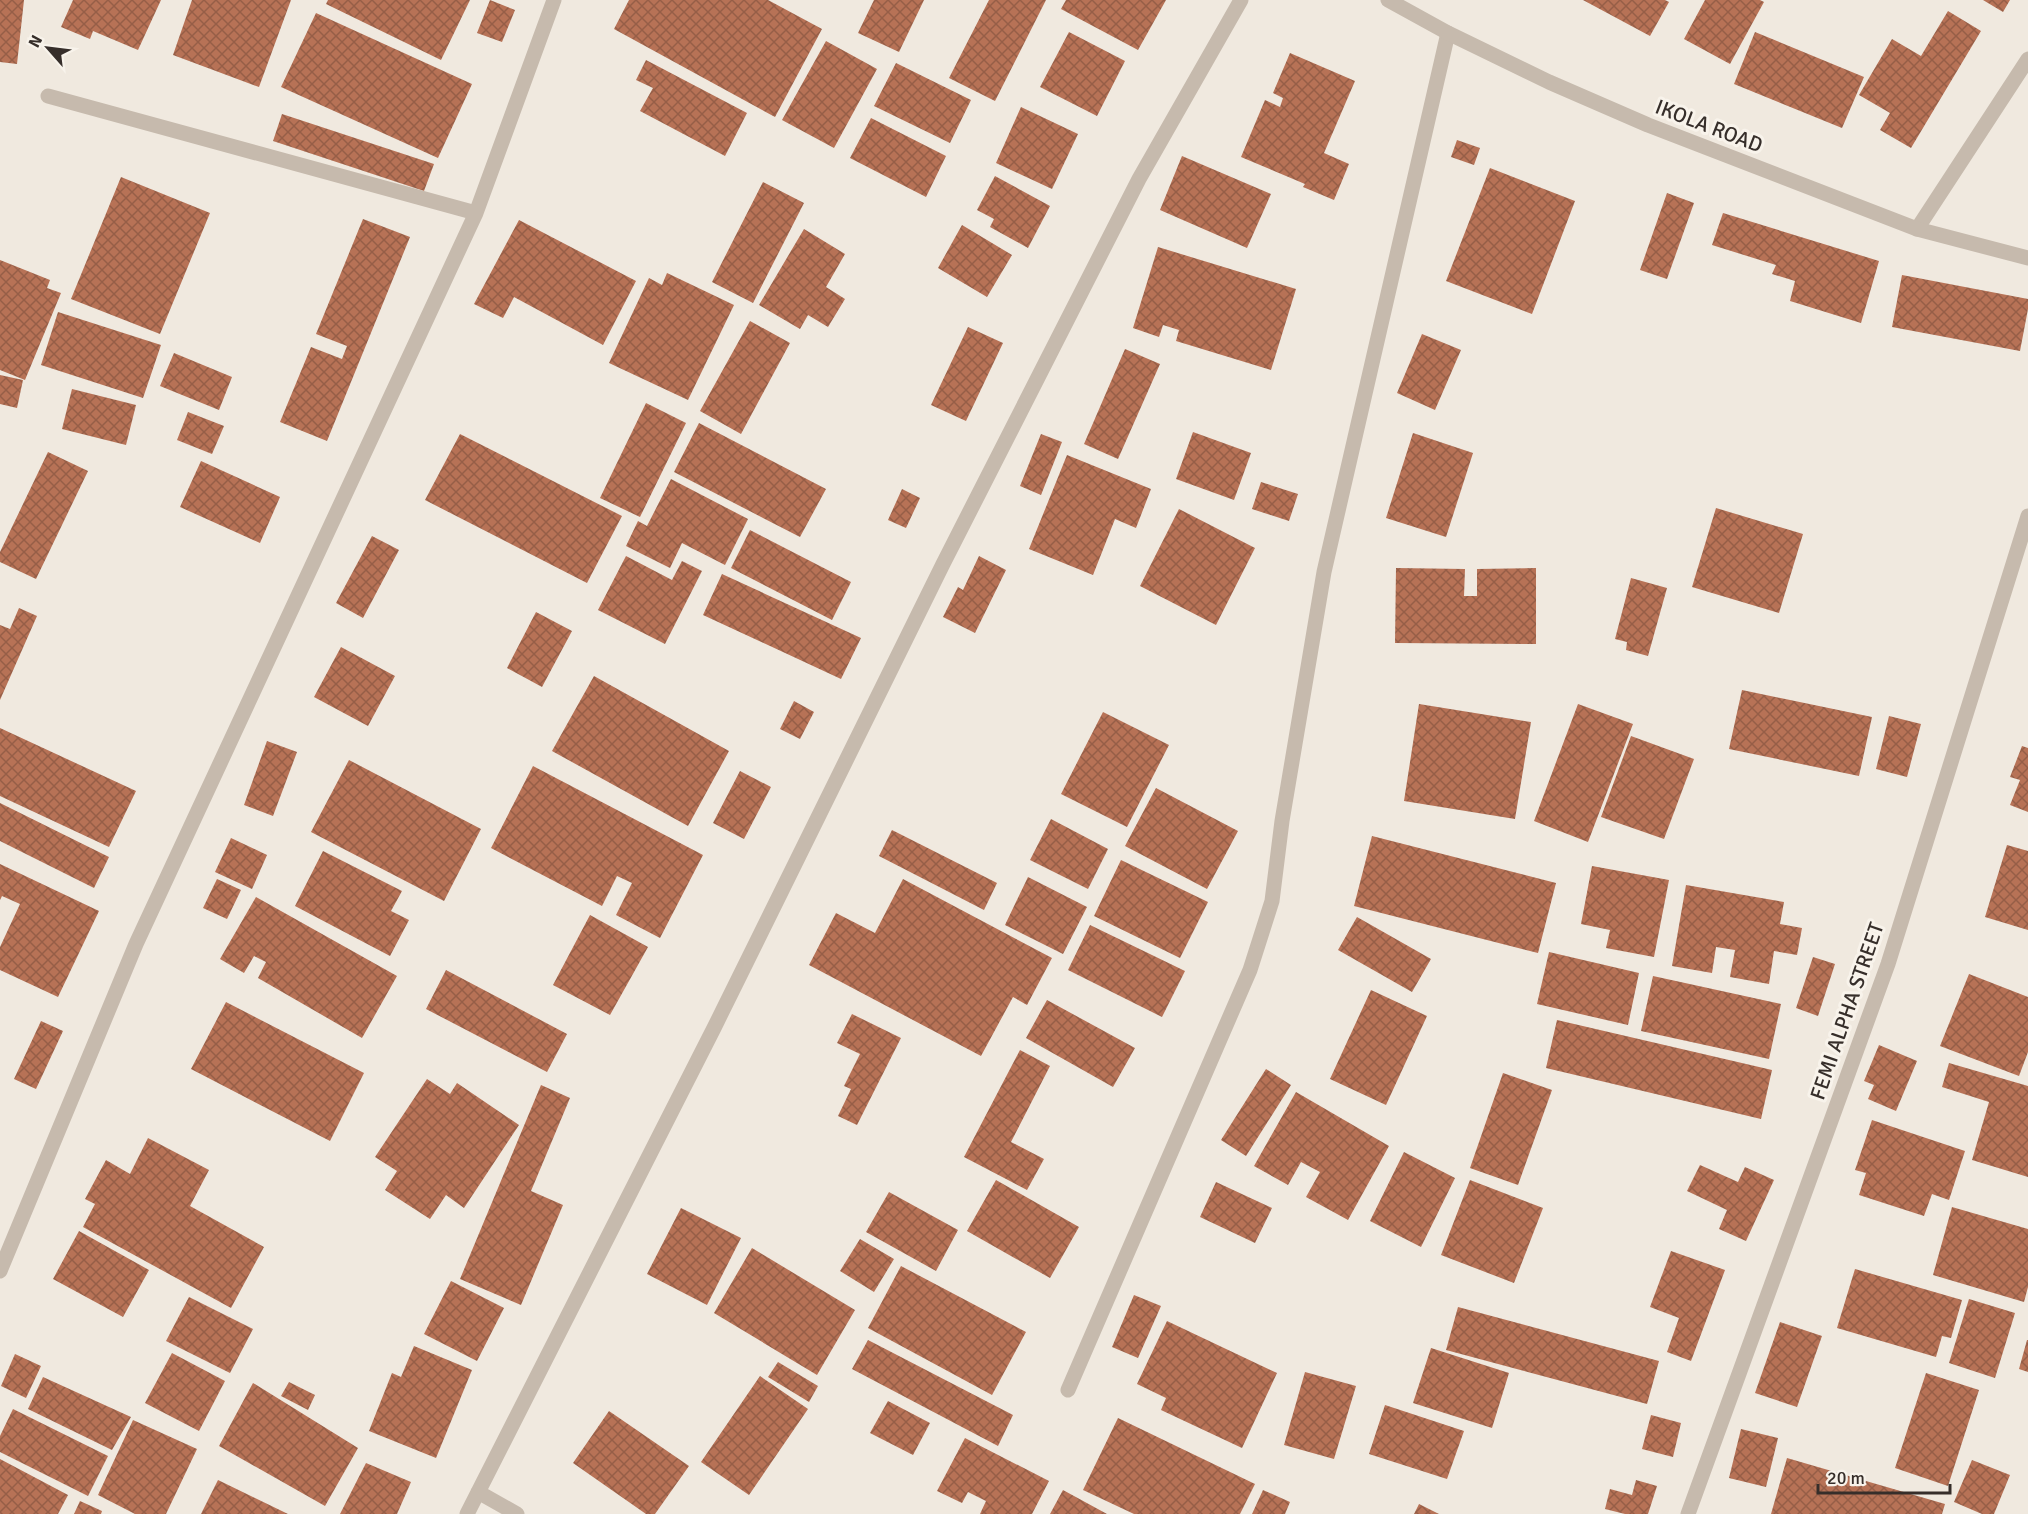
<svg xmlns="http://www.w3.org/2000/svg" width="2028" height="1514" viewBox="0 0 2028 1514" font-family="Signika,sans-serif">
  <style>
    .building { fill: url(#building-cross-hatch) }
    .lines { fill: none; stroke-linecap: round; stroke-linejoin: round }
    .minor { stroke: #c6baad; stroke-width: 15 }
    .tertiary { stroke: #c6baad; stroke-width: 15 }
    .labels { text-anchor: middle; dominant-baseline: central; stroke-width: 6; stroke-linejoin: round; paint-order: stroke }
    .street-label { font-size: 21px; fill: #362e2a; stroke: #f8f3eb }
  </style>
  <defs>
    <pattern id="building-cross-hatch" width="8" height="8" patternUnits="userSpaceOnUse" patternTransform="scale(1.5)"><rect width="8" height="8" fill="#b77256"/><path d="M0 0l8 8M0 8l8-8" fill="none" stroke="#965e47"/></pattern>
  </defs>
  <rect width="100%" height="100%" fill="#f0e9df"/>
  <!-- building -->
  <path class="building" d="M0,0H24L17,64L0,62Z
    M73,0H161L138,50L93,31L90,39L61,27Z
    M192,0H291L259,87L173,55Z
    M328,0H470L441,60L326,4Z
    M490,0L515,10L502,42L477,33Z
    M629,0H768L822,29L775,117L614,29Z
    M874,0H924L899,52L858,33Z
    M989,0H1046L995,101L949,78Z
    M1066,0H1166L1138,50L1061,9Z
    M1583,0H1665L1669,2L1650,36Z
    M1705,0H1760L1764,2L1730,64L1684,39Z
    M1983,0H2010L2003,12Z
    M1948,11L1981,31L1911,148L1880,130L1890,113L1859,95L1892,39L1921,56Z
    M316,13L472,84L438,158L281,87Z
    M1069,32L1125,61L1097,116L1040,87Z
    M1755,32L1864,77L1842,128L1734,84Z
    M826,41L877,69L834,148L782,120Z
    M1290,53L1355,81L1324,153L1349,164L1334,200L1303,187L1305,184L1241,157L1265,100L1280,107L1283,98L1273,93Z
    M646,60L747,113L725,156L640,111L653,88L636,80Z
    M896,63L971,100L950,143L874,106Z
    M1021,107L1078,134L1052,189L996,163Z
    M282,114L434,164L424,191L273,141Z
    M871,118L946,156L926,197L850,158Z
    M1457,140L1480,148L1474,165L1451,157Z
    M1182,156L1271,194L1247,248L1160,210Z
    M1490,168L1575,201L1532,314L1446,281Z
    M995,176L1050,206L1028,248L990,227L994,219L977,210Z
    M121,177L210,213L160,334L71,299Z
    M763,182L804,203L753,303L712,282Z
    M1667,193L1694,203L1667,279L1640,270Z
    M1723,213L1879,261L1861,323L1790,301L1795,281L1772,274L1776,265L1712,245Z
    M363,219L410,237L327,441L280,422L311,347L342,359L347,346L316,334Z
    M519,220L636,281L603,345L514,297L503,318L474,304Z
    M962,225L1012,255L987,297L938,268Z
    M804,229L845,254L826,287L845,299L828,327L808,315L800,329L759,305Z
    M1158,247L1296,289L1271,370L1176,341L1179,330L1163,325L1159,337L1133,328Z
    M0,260L50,280L47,288L61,293L25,380L0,370Z
    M667,273L734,305L688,400L609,363L649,278L662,285Z
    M1902,275L2028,299V309L2020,351L1892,327Z
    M58,312L161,345L143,398L41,365Z
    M750,321L790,343L741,434L700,411Z
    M968,327L1003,343L966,421L931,405Z
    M1422,334L1461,350L1435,410L1397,393Z
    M1125,349L1160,364L1118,459L1084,444Z
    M174,353L232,377L219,410L160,386Z
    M0,375L23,380L17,408L0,404Z
    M72,389L136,405L126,445L62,429Z
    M646,403L686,423L640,517L600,498Z
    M188,412L224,426L212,454L177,440Z
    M699,423L826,489L800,537L674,472Z
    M1193,432L1251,453L1234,500L1176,479Z
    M1413,433L1473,453L1446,537L1386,518Z
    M460,434L622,516L587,583L425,500Z
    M1041,434L1062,442L1041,495L1020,486Z
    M48,452L88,471L36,579L0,562V552Z
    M1067,455L1151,489L1136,528L1115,519L1093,575L1029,549Z
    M201,461L280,497L260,543L180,507Z
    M671,479L748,519L725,565L682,543L670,568L626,546L638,521L647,526Z
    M1261,482L1298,494L1289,521L1252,509Z
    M902,489L920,498L906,528L888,520Z
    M1716,508L1803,534L1779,613L1692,587Z
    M1179,509L1255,548L1216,625L1140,586Z
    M750,530L851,582L832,620L731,568Z
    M372,536L399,550L363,618L336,603Z
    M626,556L672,580L682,561L702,571L665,644L598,610Z
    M979,556L1006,570L975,633L943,617L958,587L963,590Z
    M1396,568L1465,569L1464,596H1477V569L1536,568V644L1395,643Z
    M722,574L861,638L841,679L703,615Z
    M1631,578L1667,588L1648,656L1626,650L1627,642L1615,639Z
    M19,608L37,616L0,700V625L10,629Z
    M536,612L572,631L542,687L507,668Z
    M341,647L395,676L368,726L314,697Z
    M594,676L729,751L688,826L552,751Z
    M1742,690L1872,717L1859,776L1729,749Z
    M794,701L814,712L800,739L780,729Z
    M1419,704L1531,722L1515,819L1404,801Z
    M1578,704L1633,724L1588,842L1534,821Z
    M1103,712L1169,745L1127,827L1061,794Z
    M1889,716L1921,724L1907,777L1876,769Z
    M0,728L136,791L109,847L0,796Z
    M1631,736L1694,759L1664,839L1601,817Z
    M267,741L297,752L273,816L244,805Z
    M2022,746L2028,748V812L2010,805L2020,780L2010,777Z
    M349,760L481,829L444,901L311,832Z
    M533,766L703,855L660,938L616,915L632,883L617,876L602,906L491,848Z
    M740,771L771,787L744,839L713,823Z
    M1156,788L1238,831L1207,889L1125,846Z
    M0,803L109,857L94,888L0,841Z
    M1051,819L1108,849L1088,889L1030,860Z
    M892,830L997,883L984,910L879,856Z
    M1372,836L1556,883L1538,953L1354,906Z
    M231,838L267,855L252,889L215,872Z
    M2007,845L2028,851V930L1985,917Z
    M323,851L402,891L391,911L409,920L390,956L295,906Z
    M1121,860L1208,902L1180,958L1094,916Z
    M0,864L99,911L58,997L0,970V947L20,904L2,896L0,900Z
    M1592,866L1669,880L1654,957L1606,948L1610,930L1581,924Z
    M1028,877L1087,907L1063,954L1005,925Z
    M217,879L241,890L227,919L203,908Z
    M903,879L1052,958L1027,1005L1013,997L981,1056L809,965L836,913L875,933Z
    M1686,885L1784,902L1780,924L1802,928L1797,955L1774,951L1769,984L1730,977L1735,950L1716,947L1712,973L1672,966Z
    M256,897L397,976L362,1038L258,978L266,962L254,956L244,973L220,959Z
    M590,915L648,947L610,1015L553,985Z
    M1357,917L1431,959L1412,992L1338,950Z
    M1090,925L1185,971L1162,1017L1068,970Z
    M1549,952L1639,973L1628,1025L1537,1004Z
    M1813,957L1835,964L1818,1016L1796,1008Z
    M446,970L567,1034L547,1072L426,1009Z
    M1969,974L2028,997V1052L2019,1076L1940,1046Z
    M1653,976L1781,1004L1769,1059L1641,1031Z
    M1371,990L1427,1016L1386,1105L1330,1079Z
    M1047,1000L1135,1048L1113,1087L1026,1038Z
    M226,1002L364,1073L330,1141L191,1069Z
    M852,1014L901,1038L857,1125L838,1116L851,1089L844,1086L860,1054L837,1043Z
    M1557,1020L1772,1070L1761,1119L1546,1068Z
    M41,1021L63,1031L36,1089L14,1079Z
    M1879,1045L1917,1061L1896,1111L1868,1099L1874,1085L1864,1081Z
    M1020,1050L1050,1066L1011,1142L1044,1159L1027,1190L964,1157Z
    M1949,1063L2028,1086V1177L1972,1160L1989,1102L1942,1087Z
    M1266,1069L1291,1085L1246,1156L1221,1140Z
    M1503,1073L1552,1090L1518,1185L1470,1168Z
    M427,1079L450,1094L457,1083L519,1125L464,1208L446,1195L430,1219L385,1190L397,1171L375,1157Z
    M541,1085L570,1098L531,1191L563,1205L521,1305L460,1279Z
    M1296,1092L1389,1146L1348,1220L1306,1197L1320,1172L1301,1162L1288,1185L1254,1166Z
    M1872,1120L1965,1151L1949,1200L1932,1194L1924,1216L1859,1195L1866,1173L1855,1170Z
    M148,1138L209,1170L190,1206L264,1247L231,1308L83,1227L95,1204L85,1199L106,1160L130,1174Z
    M1404,1152L1455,1178L1421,1247L1370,1221Z
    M1700,1165L1738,1182L1745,1167L1774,1180L1746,1241L1719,1229L1727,1210L1687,1191Z
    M996,1180L1079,1227L1050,1278L967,1231Z
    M1470,1180L1543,1208L1514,1283L1441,1255Z
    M1216,1182L1272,1208L1255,1243L1200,1217Z
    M889,1192L958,1230L936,1271L866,1232Z
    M1952,1207L2028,1229V1287L2024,1302L1933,1275Z
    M681,1208L741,1238L707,1305L647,1274Z
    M79,1231L149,1270L123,1317L53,1279Z
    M860,1239L894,1259L874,1292L840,1271Z
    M752,1248L855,1310L817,1375L714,1313Z
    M1671,1251L1725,1270L1691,1361L1667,1352L1679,1318L1650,1307Z
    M901,1266L1026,1332L992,1395L868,1328Z
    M1855,1269L1962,1300L1951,1338L1942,1336L1936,1357L1837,1328Z
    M451,1281L504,1308L477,1361L424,1334Z
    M1134,1295L1161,1306L1138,1358L1112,1347Z
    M189,1297L253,1329L230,1373L166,1341Z
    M1969,1299L2015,1313L1995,1378L1949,1363Z
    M1458,1307L1659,1361L1647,1404L1446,1350Z
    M1167,1321L1277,1373L1242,1448L1161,1410L1166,1398L1137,1384Z
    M1780,1322L1822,1336L1797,1407L1755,1393Z
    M868,1340L1013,1415L998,1446L852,1369Z
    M2027,1340H2028V1372L2019,1369Z
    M414,1346L472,1370L436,1458L369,1431L392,1373L401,1377Z
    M1431,1348L1509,1373L1492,1428L1413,1403Z
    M172,1353L225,1381L199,1431L145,1403Z
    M15,1354L41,1366L26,1398L1,1386Z
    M778,1362L818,1386L809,1402L768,1377Z
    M1305,1372L1356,1386L1334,1459L1284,1445Z
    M1926,1373L1979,1390L1948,1486L1895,1468Z
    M760,1376L808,1409L749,1495L701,1462Z
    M43,1377L131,1417L112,1450L28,1409Z
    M289,1382L315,1395L308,1410L281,1396Z
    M253,1383L358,1448L325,1506L219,1446Z
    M888,1401L930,1423L913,1455L870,1433Z
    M1385,1405L1464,1431L1447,1479L1369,1454Z
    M13,1409L108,1456L88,1496L0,1452V1436Z
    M609,1411L689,1466L655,1514H646L573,1463Z
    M1651,1415L1681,1423L1673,1457L1642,1449Z
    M1118,1418L1255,1484L1240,1514H1134L1083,1490Z
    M133,1420L197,1449L166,1514H135L98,1495Z
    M1741,1429L1778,1438L1766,1487L1729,1478Z
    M965,1438L1049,1481L1032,1514H980L986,1501L968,1492L962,1503L937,1491Z
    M1787,1458L1945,1504L1942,1514H1771Z
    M0,1459L68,1495L58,1514H0Z
    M1972,1460L2010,1475L1994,1514H1982L1954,1502Z
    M366,1463L411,1482L397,1514H340Z
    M218,1480L288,1514H201Z
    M1636,1480L1657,1486L1648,1514H1625L1605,1509L1610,1489L1632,1495Z
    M1063,1490L1107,1514H1050Z
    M1263,1490L1290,1502L1285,1514H1252Z
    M80,1501L102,1511L101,1514H74Z
    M1419,1504L1439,1514H1414Z"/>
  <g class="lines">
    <!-- minor -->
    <path class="minor" d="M48,96L476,213
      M1917,229L2028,59
      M0,1271L136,944L476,213L554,0
      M1068,1390L1250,970L1272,901L1282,821L1324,572L1448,33
      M478,1492L517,1514
      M467,1514L714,1028L943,564L1139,179L1241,0
      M1688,1514L1888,964L2028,516"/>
    <!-- tertiary -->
    <path class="tertiary" d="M1388,0L1448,33L1549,82L1648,125L1917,229L2028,258"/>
  </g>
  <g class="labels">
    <!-- street labels -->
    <g class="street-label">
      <text transform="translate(1709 126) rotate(21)">IKOLA ROAD</text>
      <text transform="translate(1847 1011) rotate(-71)">FEMI ALPHA STREET</text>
    </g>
  </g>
  <!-- north arrow -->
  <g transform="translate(48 48) rotate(298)" stroke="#f8f3eb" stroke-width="4.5" paint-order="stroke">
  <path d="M0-4.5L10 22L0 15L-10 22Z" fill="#362e2a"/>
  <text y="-9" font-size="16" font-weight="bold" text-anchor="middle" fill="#362e2a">N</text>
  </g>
  <!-- scale -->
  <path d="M1818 1484v9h132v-9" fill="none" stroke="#362e2a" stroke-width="3"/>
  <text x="1827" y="1484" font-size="18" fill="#362e2a" stroke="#f8f3eb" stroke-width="4.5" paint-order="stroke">20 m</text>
</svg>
